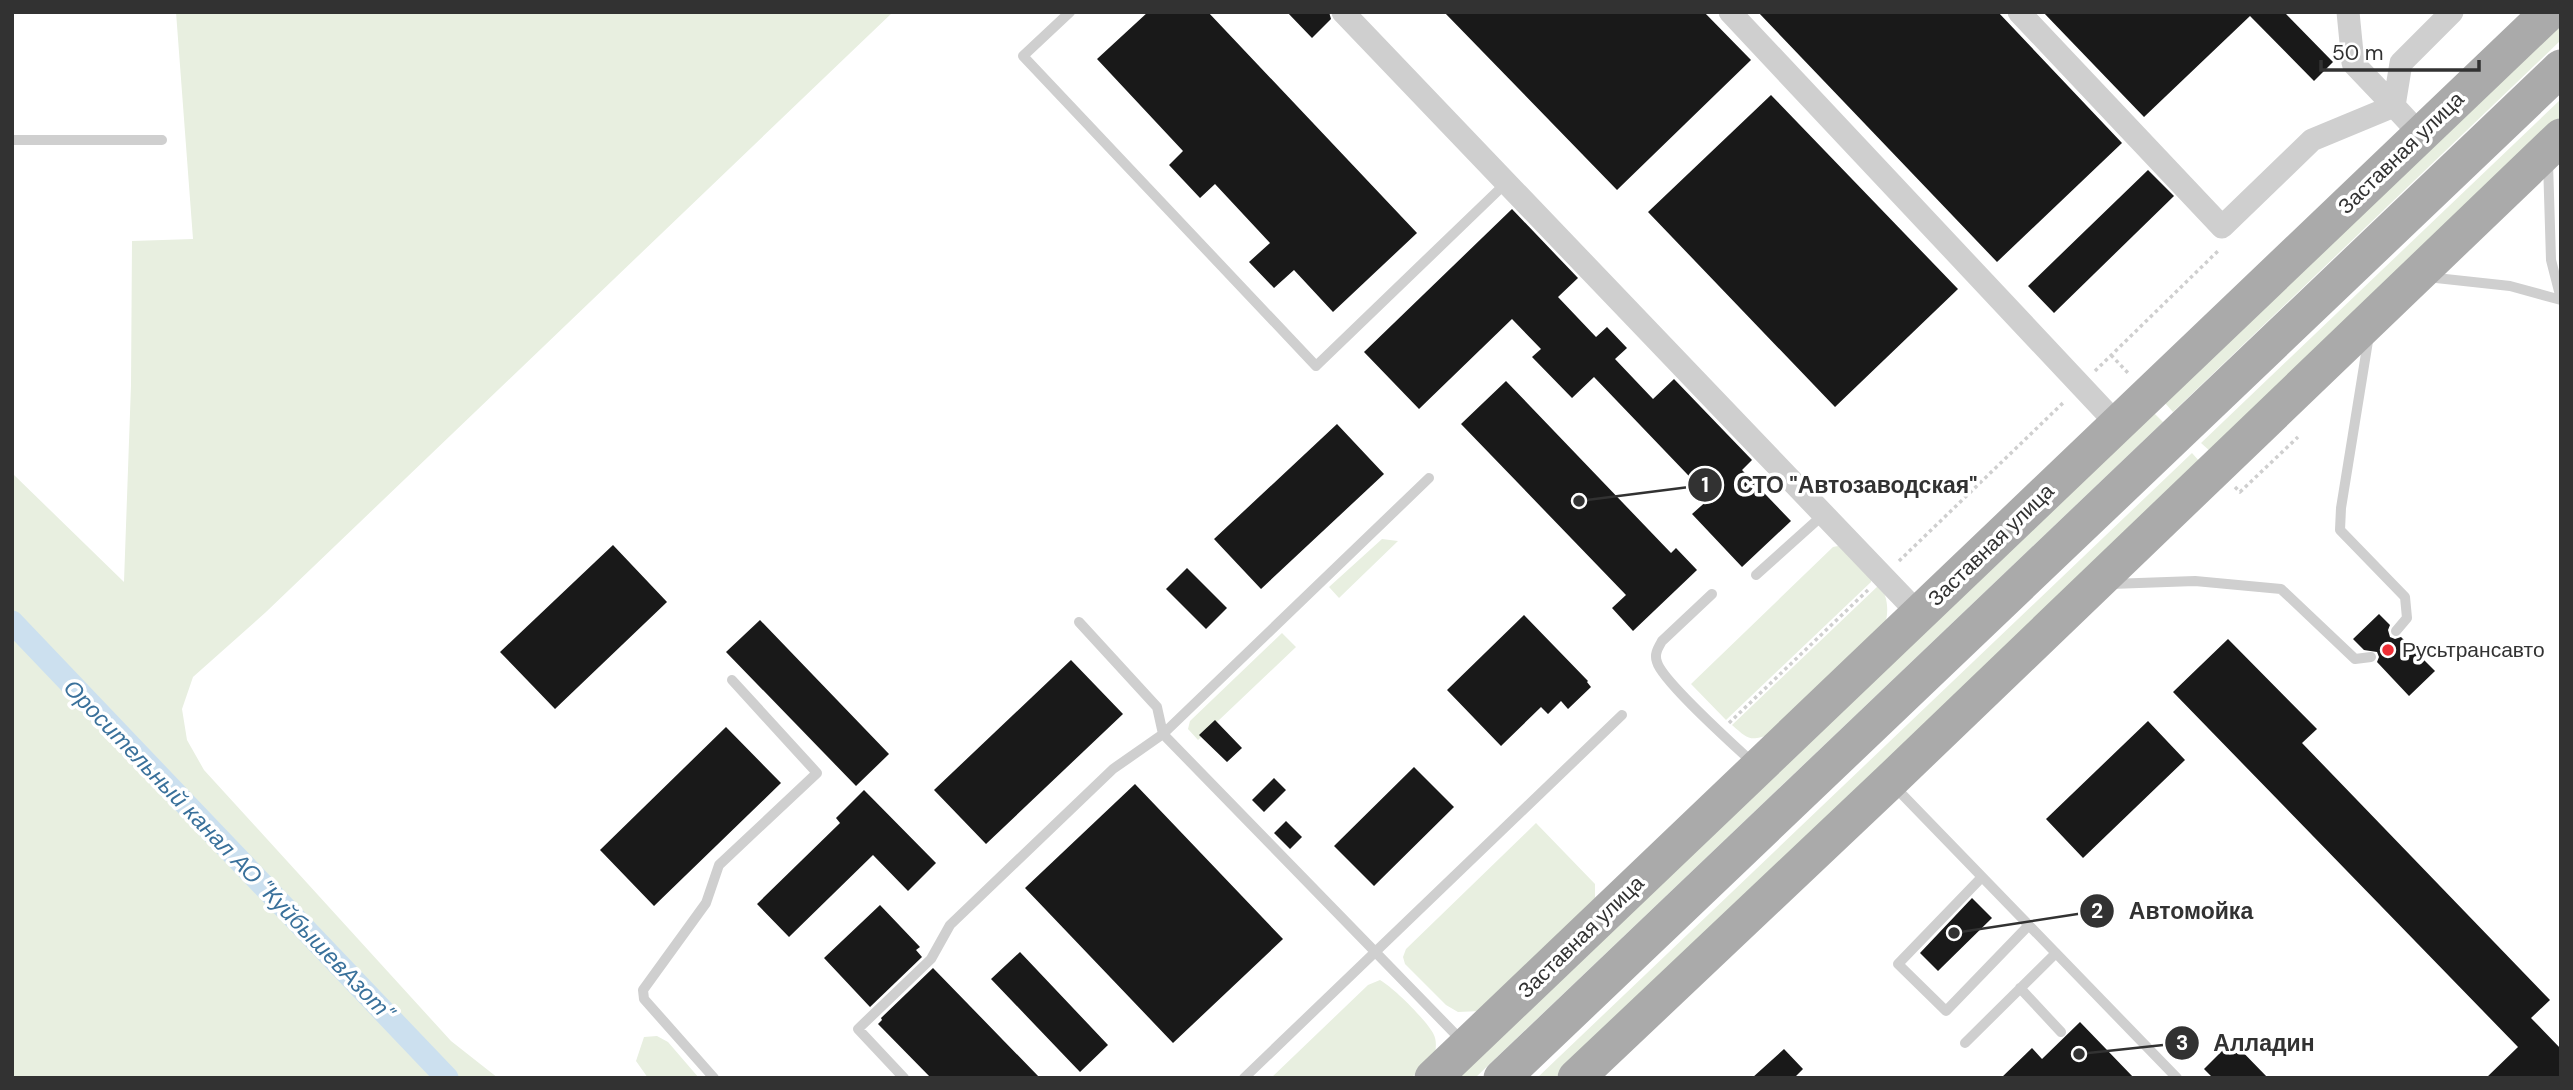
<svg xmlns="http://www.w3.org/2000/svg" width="2573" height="1090" viewBox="0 0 2573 1090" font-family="'DM Sans',sans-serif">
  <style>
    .green { fill: #e8efe0 }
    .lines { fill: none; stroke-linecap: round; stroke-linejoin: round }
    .canal { stroke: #cce0ef; stroke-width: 23 }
    .building { fill: #191919 }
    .path { stroke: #cfcfcf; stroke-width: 3.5; stroke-dasharray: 3.5 3.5; stroke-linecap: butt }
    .lane { stroke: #cfcfcf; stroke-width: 10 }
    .street { stroke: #cfcfcf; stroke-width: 23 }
    .primary { stroke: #aaa; stroke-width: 37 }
    .poi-dot { fill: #ef2e35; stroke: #fff; stroke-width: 2.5 }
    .labels { text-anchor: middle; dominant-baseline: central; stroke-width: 7; stroke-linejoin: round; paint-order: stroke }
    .street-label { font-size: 21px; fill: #323232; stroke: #fff }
    .poi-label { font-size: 21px; fill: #323232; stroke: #fff; text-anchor: start }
    .water-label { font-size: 23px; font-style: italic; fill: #3a719b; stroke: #fff }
    .leader { fill: none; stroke: #323232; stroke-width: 2.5 }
    .callout-dot { fill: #323232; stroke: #fff; stroke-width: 2.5 }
    .mark-label { font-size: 21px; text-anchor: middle; font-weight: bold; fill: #fff }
    .callout-label { font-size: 23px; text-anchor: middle; font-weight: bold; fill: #323232; stroke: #fff; stroke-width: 7; stroke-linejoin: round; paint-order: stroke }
  </style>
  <rect width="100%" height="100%" fill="#fff"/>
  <!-- green -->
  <path class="green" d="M176,12H893L266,612L193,677L182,709L187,740L204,770L451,1041L498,1078H12V473L124,582L131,385L132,241L193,239Z
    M2561,24V40L2173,412L2165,403Z
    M2561,99V118L2211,452L2201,443Z
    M2154,413L2163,422L1475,1078H1457Z
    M2192,453L2200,462L1555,1078H1537Z
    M1382,539L1398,541L1339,598L1329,587Z
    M1838,546L1842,547L1871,579V582L1726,720L1691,684L1833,547Z
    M1879,585C1888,595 1889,612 1885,624L1770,734C1750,742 1748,739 1732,725Z
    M1282,633L1296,647L1198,740L1188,729L1190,721Z
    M1536,823L1595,884V898L1481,1011L1458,1012L1446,1005L1405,964L1403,957L1406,949Z
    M1380,980C1394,988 1425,1019 1433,1033C1437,1040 1436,1047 1435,1055L1411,1078H1271L1368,985Z
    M657,1036L668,1042L699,1078H648L636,1061L644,1037Z"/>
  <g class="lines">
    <!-- canal -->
    <path class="canal" d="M12,622L447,1078"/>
  </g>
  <!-- building -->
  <path class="building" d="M1148,12H1208L1417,233L1333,312L1294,270L1274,288L1249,262L1270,243L1215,184L1200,198L1169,165L1183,151L1097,59Z
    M1287,12H1329L1331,19L1312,38Z
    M1444,12H1704L1751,60L1617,190Z
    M1758,12H1998L2122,143L1997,262Z
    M2043,12H2284L2333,62L2314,81L2250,16L2144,117Z
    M1771,95L1958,289L1835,407L1648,212Z
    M2148,170L2174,196L2054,313L2028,286Z
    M1512,209L1578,278L1558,297L1596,337L1607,327L1627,348L1615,359L1653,399L1674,379L1752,460L1742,470L1791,521L1742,567L1692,514L1710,498L1594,377L1572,398L1532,357L1541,349L1512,319L1419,409L1364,352Z
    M1506,381L1671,553L1676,548L1697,570L1633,631L1612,608L1626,595L1461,424Z
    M1337,424L1384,474L1261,589L1214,539Z
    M613,545L667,602L555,709L500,652Z
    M1187,568L1227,608L1206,629L1166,589Z
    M2379,614L2390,625L2388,630L2390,637L2395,639L2401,637L2435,671L2409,696L2377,662L2379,657L2377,652L2364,650L2353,639Z
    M1524,615L1588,681L1587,682L1591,687L1568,709L1561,701L1548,714L1541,707L1501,746L1447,690Z
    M760,620L889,754L856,786L726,652Z
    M2228,639L2317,729L2302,743L2550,1000L2531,1018L2561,1049V1078H2486L2518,1047L2173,692Z
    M1071,660L1123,714L986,844L934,790Z
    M1215,720L1242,748L1227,762L1199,735Z
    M2148,721L2185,760L2083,858L2046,819Z
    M726,727L781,783L654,906L600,850Z
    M1414,767L1454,807L1374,886L1334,846Z
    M1274,778L1286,790L1264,812L1252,800Z
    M1135,784L1283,939L1173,1043L1025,888Z
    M864,790L936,863L908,891L873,855L789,937L757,904L840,823L836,818Z
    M1286,821L1302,837L1290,849L1274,833Z
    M1972,898L1992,918L1938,971L1920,953Z
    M880,905L920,947L916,950L922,957L870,1007L824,958Z
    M1020,952L1108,1045L1080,1072L991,979Z
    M933,968L1040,1078H931L878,1024L882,1020L881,1018Z
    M2080,1022L2134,1078H2001L2032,1048L2042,1059Z
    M2232,1041L2268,1078H2213L2204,1069Z
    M1784,1049L1803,1069L1794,1078H1752Z"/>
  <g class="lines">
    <!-- path -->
    <path class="path" d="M2111,355L2129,374
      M2095,371L2220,249
      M2235,487L2240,492L2298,437
      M1899,561L2065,401
      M1729,723L1868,590"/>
    <!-- lane -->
    <path class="lane" d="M1070,12L1023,56L1316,366L1506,183
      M12,140H162
      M2548,162L2551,260L2561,299
      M2427,277L2510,286L2561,300
      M2369,335L2341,508L2340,530L2405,597L2407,618L2396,631
      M1756,575L1824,514
      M2111,584L2195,581L2281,589L2355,659L2371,657
      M1712,594L1662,641C1658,648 1654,654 1657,662C1662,681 1735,746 1753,763
      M1079,622L1157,707L1163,734L1462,1041
      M1894,786L2177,1078
      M1982,877L1898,964L1946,1011L2029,925
      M2020,988L2061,1032
      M1965,1043L2056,953
      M714,1078L644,999L643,990L706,903L719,865L817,773L732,680
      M904,1078L858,1029L931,959L950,925L1113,769L1163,734L1429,478
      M1244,1078L1622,715"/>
    <!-- street -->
    <path class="street" d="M1343,12L1919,614
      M1730,12L2117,424
      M2019,12L2222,227L2312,140L2394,106L2353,63L2348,12
      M2421,135L2394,106L2401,63L2452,12"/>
    <!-- primary -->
    <path class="primary" d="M1433,1078L2549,12
      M1502,1078L2561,68
      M1576,1078L1889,782L2561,137"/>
  </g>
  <!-- markers -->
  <circle class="poi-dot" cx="2388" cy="650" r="7"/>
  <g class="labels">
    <!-- street labels -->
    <g class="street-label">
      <text transform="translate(2401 153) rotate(-44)">Заставная улица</text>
      <text transform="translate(1991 545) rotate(-44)">Заставная улица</text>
      <text transform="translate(1581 937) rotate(-44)">Заставная улица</text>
    </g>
    <!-- poi labels -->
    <g class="poi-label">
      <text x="2402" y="650">Русьтрансавто</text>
    </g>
    <!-- water labels -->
    <g class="water-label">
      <text transform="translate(229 850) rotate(46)">Оросительный канал АО "КуйбышевАзот"</text>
    </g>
  </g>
  <!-- callouts -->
  <path class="leader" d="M1579 501L1705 485M1954 933L2097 911M2079 1054L2182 1043"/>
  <g class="callout-dot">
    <circle cx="1579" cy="501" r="7"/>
    <circle cx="1954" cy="933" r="7"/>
    <circle cx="2079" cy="1054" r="7"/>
    <circle cx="1705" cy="485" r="18"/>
    <circle cx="2097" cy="911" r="18"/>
    <circle cx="2182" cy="1043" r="18"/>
  </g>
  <g class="mark-label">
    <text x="1705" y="492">1</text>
    <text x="2097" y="918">2</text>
    <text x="2182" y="1050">3</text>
  </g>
  <g class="callout-label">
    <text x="1857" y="493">СТО "Автозаводская"</text>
    <text x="2191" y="919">Автомойка</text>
    <text x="2264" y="1051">Алладин</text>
  </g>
  <!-- border -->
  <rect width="2573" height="1090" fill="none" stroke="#323232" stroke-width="28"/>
  <!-- scale -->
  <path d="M2321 60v10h158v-10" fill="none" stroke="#323232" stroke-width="3.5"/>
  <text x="2332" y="60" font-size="21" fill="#323232" stroke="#ffffff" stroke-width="5" paint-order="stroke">50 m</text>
</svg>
